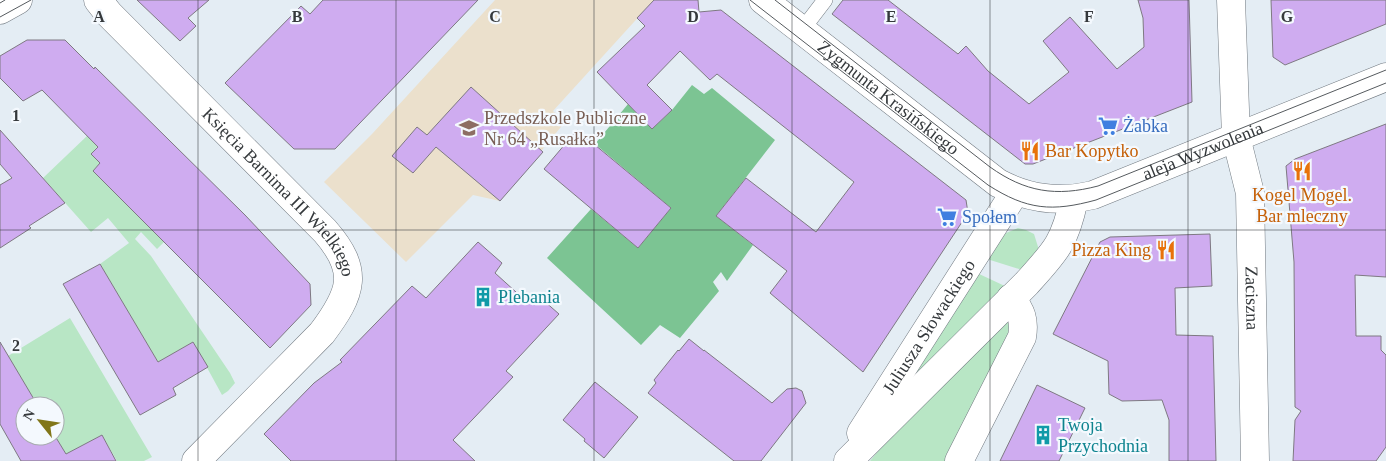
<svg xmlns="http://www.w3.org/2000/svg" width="1386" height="461" viewBox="0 0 1386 461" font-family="Georgia,serif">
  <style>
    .education { fill: #ebe0cc }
    .green { fill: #b8e6c5 }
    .forest { fill: #7cc493 }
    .building { fill: #cfacf0; stroke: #7e7982 }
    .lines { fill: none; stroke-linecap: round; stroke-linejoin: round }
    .service-casing { stroke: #717980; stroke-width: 16 }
    .minor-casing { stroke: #717980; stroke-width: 29 }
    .tertiary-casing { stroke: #717980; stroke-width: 29 }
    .service { stroke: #fff; stroke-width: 15 }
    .minor { stroke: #fff; stroke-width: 28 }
    .tertiary { stroke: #fff; stroke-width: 28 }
    .tram { stroke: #565b5f; stroke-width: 1 }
    .grid { fill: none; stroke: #35393c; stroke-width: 1; stroke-opacity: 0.55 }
    .labels { text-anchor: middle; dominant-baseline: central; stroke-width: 4.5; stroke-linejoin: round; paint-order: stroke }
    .street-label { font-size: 18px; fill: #35393c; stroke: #f4f9fe }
    .education-label { font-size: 18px; fill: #785e54; stroke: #f4f9fe; text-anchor: start }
    .shop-label { font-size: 18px; fill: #366cbe; stroke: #f4f9fe; text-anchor: start }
    .food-label { font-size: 18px; fill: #c56008; stroke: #f4f9fe; text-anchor: start }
    .culture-label { font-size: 18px; fill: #0d838f; stroke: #f4f9fe; text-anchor: start }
    .grid-label { font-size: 16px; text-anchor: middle; font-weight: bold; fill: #35393c; stroke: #f4f9fe; stroke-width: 4.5; stroke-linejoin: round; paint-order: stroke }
  </style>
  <rect width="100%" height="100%" fill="#e4edf4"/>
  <!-- education -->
  <path class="education" d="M495,0H654L553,111L565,122L500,201L473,195L406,262L324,182L372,134Z"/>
  <!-- green -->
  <path class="green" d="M88,135L98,146L91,154L100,163L93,171L164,242L157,249L141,232L135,239L151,256L230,373L235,383L228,391L222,395L193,342L158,362L100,264L129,243L108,218L91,232L43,178Z
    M1018,228L1026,230L1034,234L1039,250L1022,270L987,259L1006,233Z
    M977,273L1007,287L916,376L914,375Z
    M70,318L152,457L144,461H117L102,435L66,454L55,436V406H38L8,356Z
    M1006,322L1012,324L1014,329L951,461H870L888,439Z"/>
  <!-- forest -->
  <path class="forest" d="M692,85L704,94L712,88L775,140L716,216L753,245L727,281L721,272L713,282L719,291L680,338L660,325L641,345L547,258L591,209L638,248L671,208L595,144L628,104L652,129L672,110Z"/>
  <!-- building -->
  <path class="building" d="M137,0H209L188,18L196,26L180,41Z
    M323,0H478L335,149H294L225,83L301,6L310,14Z
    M654,0H698L699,12L721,10L966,200L968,213L863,372L770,293L787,271L716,216L746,178L816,232L854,182L717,74L710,80L680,51L647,85L672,110L652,129L597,72L645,26L637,18Z
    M843,0H888L958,54L966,46L988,71L1029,104L1069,72L1043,41L1070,17L1117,69L1144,47L1143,18L1138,0H1189L1192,102L1033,164H1025L832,14Z
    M1271,0H1386V24L1285,65L1273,57Z
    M27,40H65L94,69L95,67L245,215L310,284L311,305L270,348L93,171L100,163L91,154L98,147L42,90L23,101L0,78V56Z
    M471,87L543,152L500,201L436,147L413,173L392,156L417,127L427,135Z
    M1386,124V277L1355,275L1356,336H1381V350L1386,355V447L1376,461H1293L1295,420L1301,411L1295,407L1294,262L1286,166L1295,159Z
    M0,130L65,203L29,226L31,228L0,248V185L12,178L0,164Z
    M577,130L671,208L638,248L544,169Z
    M1210,234L1212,286L1175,288L1176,335L1213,336L1216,461H1169V420L1162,400L1122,401L1109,394L1108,361L1053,334L1100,242L1110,237Z
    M478,242L502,263L495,273L527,302L535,293L559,314L506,371L513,377L453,440L475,461H291L264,434L314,383L342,362L340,360L412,286L426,298Z
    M100,264L158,362L193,342L208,367L173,388L176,395L140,415L63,284Z
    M689,339L704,351V350L772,403L787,389L796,388L802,391L806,403L761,461H734L648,393L656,383L654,380L678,350L679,351Z
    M0,342L38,406H25V436H55L66,454L102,435L116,461H21L0,424Z
    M595,382L638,417L604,458L584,441L585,439L563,420Z
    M1037,385L1085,408L1059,461H1000Z"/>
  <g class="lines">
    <defs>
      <path id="service" d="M802,30L825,0"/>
      <g id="minor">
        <path id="s1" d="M98,0L109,14L325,231C360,271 352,293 322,333L196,461"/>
        <path id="s2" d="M1231,0L1236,137L1250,193L1255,461"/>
        <path d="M959,461L1022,337C1025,320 1021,311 1011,298"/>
      </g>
      <g id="tertiary">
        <path id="s3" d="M763,0L998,183C1029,199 1059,203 1093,195L1386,77"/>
        <path d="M0,10L18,0"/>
        <path id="s4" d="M861,433L1015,192"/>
        <path d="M848,461L1026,284C1055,252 1065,243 1074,199"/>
      </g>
    </defs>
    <!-- service casing -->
    <use href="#service" class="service-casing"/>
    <!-- minor casing -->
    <use href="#minor" class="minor-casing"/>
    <!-- tertiary casing -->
    <use href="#tertiary" class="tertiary-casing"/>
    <!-- service -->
    <use href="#service" class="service"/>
    <!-- minor -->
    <use href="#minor" class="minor"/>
    <!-- tertiary -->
    <use href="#tertiary" class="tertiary"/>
    <!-- tram -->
    <path class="tram" d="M750,0L988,185C1027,210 1052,212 1096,200L1386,83
      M775,0L990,167C1025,192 1056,197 1098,186L1386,70
      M0,3L5,0
      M0,17L31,0"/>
  </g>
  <!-- grid -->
  <path class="grid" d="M198,0V461M396,0V461M594,0V461M792,0V461M990,0V461M1188,0V461M0,230H1386"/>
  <!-- icons -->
  <defs>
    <symbol id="supermarket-bare" viewBox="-9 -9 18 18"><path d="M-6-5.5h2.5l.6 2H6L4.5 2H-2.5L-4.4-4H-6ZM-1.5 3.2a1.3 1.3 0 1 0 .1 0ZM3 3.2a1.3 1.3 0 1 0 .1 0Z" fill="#3f7fe0" stroke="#f4f9fe" stroke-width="2.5" paint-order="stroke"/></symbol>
    <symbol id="school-bare" viewBox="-9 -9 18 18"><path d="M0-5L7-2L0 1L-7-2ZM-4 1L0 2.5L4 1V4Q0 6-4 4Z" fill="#8d6e63" stroke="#f4f9fe" stroke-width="2.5" paint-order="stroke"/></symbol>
    <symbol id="restaurant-bare" viewBox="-9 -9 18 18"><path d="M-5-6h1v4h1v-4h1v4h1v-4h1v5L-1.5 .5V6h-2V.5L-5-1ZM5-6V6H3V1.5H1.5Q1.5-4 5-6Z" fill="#e8710a" stroke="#f4f9fe" stroke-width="2.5" paint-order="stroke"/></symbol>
    <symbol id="building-bare" viewBox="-9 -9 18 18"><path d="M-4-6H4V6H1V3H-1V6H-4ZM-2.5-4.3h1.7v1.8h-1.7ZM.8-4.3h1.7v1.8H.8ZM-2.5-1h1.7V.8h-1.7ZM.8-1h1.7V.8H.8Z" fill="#0f9aa8" stroke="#f4f9fe" stroke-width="2.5" paint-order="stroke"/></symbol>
  </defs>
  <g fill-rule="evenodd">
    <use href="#supermarket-bare" x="1094" y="112" width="28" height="28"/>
    <use href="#school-bare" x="455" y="114" width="28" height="28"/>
    <use href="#restaurant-bare" x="1016" y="137" width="28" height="28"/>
    <use href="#restaurant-bare" x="1288" y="157" width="28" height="28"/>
    <use href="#supermarket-bare" x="933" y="203" width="28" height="28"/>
    <use href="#restaurant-bare" x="1152" y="236" width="28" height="28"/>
    <use href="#building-bare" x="469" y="283" width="28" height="28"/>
    <use href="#building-bare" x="1029" y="421" width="28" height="28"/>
  </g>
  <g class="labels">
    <!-- street labels -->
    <g class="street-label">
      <text stroke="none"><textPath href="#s3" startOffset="159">Zygmunta Krasińskiego</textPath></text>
      <text stroke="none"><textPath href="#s3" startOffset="514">aleja Wyzwolenia</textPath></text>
      <text stroke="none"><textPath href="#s1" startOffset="265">Księcia Barnima III Wielkiego</textPath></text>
      <text stroke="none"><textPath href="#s2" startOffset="300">Zaciszna</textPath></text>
      <text stroke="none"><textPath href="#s4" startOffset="126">Juliusza Słowackiego</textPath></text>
    </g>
    <!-- education labels -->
    <g class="education-label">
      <text x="484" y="118">Przedszkole Publiczne<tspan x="484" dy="21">Nr 64 „Rusałka”</tspan></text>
    </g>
    <!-- shop labels -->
    <g class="shop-label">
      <text x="1123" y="126">Żabka</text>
      <text x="962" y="217">Społem</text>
    </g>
    <!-- food labels -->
    <g class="food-label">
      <text x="1045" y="151">Bar Kopytko</text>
      <text x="1302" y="195" text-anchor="middle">Kogel Mogel.<tspan x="1302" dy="21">Bar mleczny</tspan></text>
      <text x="1151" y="250" text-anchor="end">Pizza King</text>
    </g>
    <!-- culture labels -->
    <g class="culture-label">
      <text x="498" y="297">Plebania</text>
      <text x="1058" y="425">Twoja<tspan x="1058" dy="21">Przychodnia</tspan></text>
    </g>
  </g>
  <g class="grid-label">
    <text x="99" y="22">A</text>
    <text x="297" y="22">B</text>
    <text x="495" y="22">C</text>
    <text x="693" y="22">D</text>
    <text x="891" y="22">E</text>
    <text x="1089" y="22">F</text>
    <text x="1287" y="22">G</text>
    <text x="16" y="121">1</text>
    <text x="16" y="351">2</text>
  </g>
  <!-- north arrow -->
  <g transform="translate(40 421) rotate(300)"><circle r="24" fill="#f4f9fe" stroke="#a8acb0"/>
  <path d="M0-4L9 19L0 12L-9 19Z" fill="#817619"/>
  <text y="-8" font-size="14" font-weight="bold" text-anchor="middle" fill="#35393c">N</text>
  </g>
</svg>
